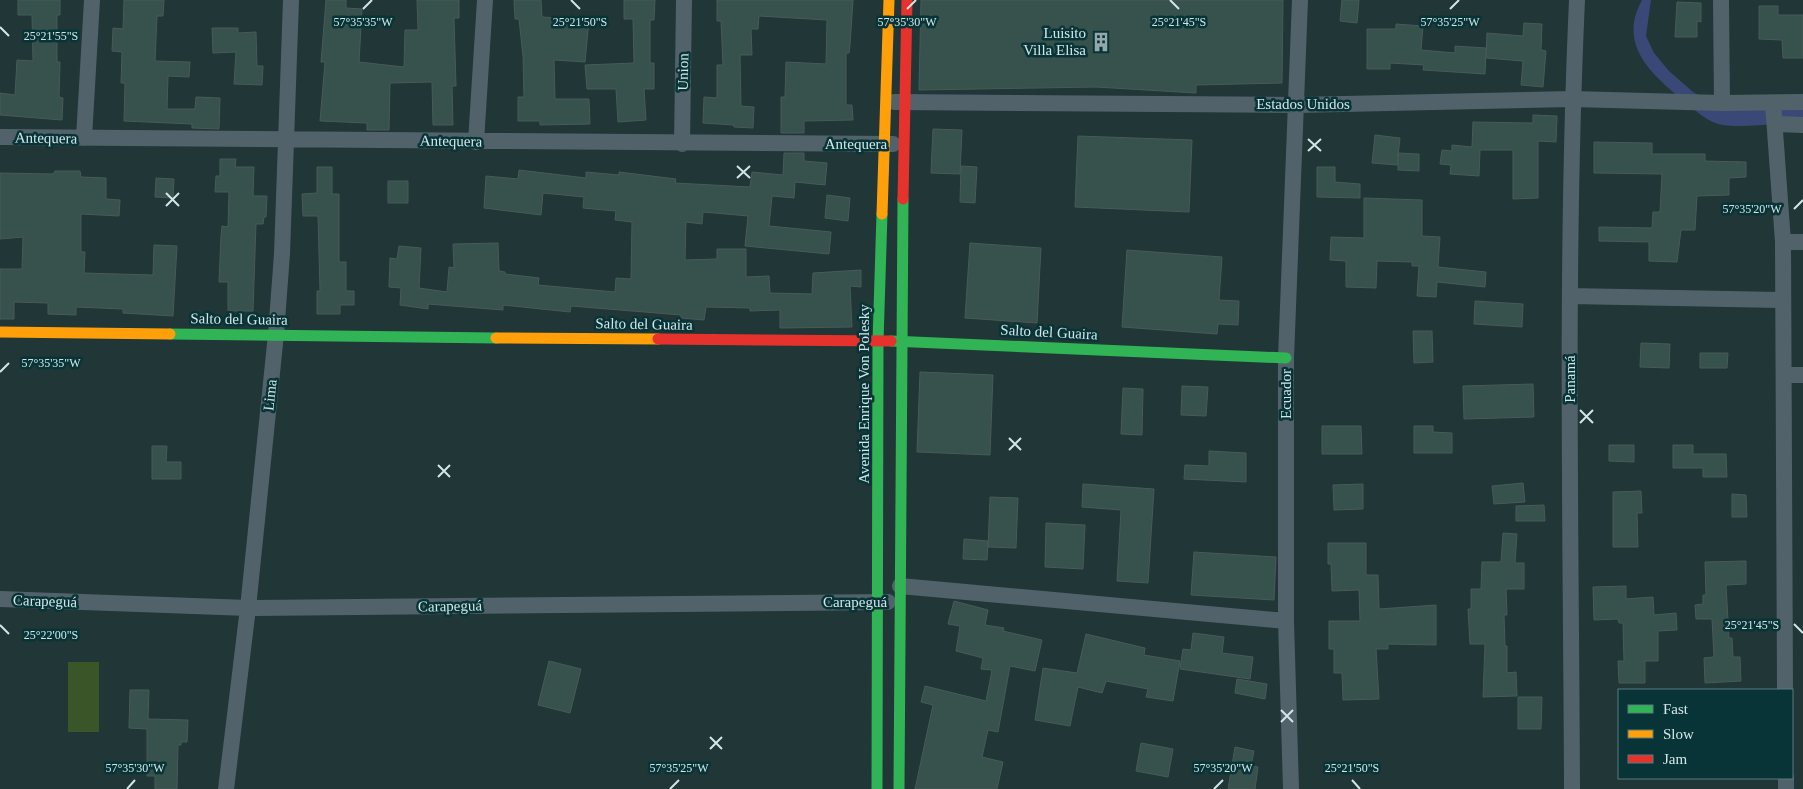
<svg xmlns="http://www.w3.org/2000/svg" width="1803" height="789" viewBox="0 0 1803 789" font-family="Georgia,serif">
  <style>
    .green { fill: #3a5629 }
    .water { fill: #3a4877 }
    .building { fill: #37514c; stroke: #495a58 }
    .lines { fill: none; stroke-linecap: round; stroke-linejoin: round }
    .street { stroke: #52626b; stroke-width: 16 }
    .fast { stroke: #30b455; stroke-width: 11 }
    .slow { stroke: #ff9f0a; stroke-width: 11 }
    .jam { stroke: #e5322d; stroke-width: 11 }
    .ticks { fill: none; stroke: #d1e6e8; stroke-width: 2 }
    .labels { text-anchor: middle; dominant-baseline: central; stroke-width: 5; stroke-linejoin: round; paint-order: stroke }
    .poi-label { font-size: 15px; fill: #d1e6e8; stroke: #093437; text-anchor: end }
    .street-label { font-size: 15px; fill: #d1e6e8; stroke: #093437 }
    .ticks-label { font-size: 12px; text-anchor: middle; fill: #d1e6e8; stroke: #093437; stroke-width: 5; stroke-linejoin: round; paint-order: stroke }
  </style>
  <rect width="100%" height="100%" fill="#203637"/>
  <!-- green -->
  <path class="green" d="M68,662H99V732H68Z"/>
  <!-- water -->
  <path class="water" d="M1642,0H1651L1646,36L1654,53L1669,71L1693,92L1719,106H1803V122C1781,123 1743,128 1723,125C1708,123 1695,110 1684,101C1652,75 1617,45 1642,0Z"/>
  <!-- building -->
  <path class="building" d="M18,0H60V15H57V62H60L59,97L63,98L62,120L0,115V93L15,95L17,60L33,61L32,15H18Z
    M124,0H164L163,16H157L155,61L190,62L189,77L168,76L167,109H195L196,97L220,98L219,129L192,128V124L124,121L125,83H121L122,52L112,51L113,28L123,29Z
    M326,0H346V8L362,9L359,62L404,67L405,30H418L417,0H459V18H454L456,86H452L453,125H433L432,82L390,83L389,130H367V123L320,121L325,62H321Z
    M514,0H541L542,17L589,20L585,62L554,60L555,99H589L590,124L540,125V121H518V97H524L523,56L519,19H515Z
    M624,0H655L654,20H650V63H654V89H644L646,120L618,122L616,89H587L585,65L634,63L633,19H624Z
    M717,0H853L850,45L849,53H846V105H852L853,120L804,121V133H781V97H785L786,62L826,64L827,20L759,16L758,29H751L752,55H740L741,106L754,107L753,128L734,127V125L703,123L704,97L717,98V65H723L721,21H717Z
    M921,0H1283L1282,83L1196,85V93L1096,87L919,90Z
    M1342,0H1359L1357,23L1340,21Z
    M1677,2L1701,3V22L1697,21V37H1675Z
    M1759,6H1778V15H1803V58H1783L1782,40L1759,39Z
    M1524,23L1542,24L1541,50L1546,51L1543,87L1521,85L1523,61L1486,58L1487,33L1523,36Z
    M1396,24L1423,26L1421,50L1455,53V46L1486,48L1485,74L1423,70L1424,65L1390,63V69H1367V29H1396Z
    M212,28H238V33L256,32L257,66H263L262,85L234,84L236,52L213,53Z
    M1533,115L1557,116L1556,142L1538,141V198L1513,199V150H1480L1479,176L1450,174L1451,165L1440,164L1442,150L1452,151V145L1472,147L1473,122L1533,123Z
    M933,129L962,130L960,174L931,173Z
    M1375,135L1400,138L1397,165L1372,163Z
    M1078,136L1192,140L1189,212L1075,207Z
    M1594,142L1652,143V154H1705V161L1746,162V177L1729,178V195L1697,196L1695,230H1681L1677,262L1649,261V242L1599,241V227L1652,228L1653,212H1660L1662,174L1594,173Z
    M784,153H804V161L827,163L825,185L795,182L794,198L772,196L769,226L831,232L829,254L745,246L748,216L703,212L702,224L686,222L685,260L717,259V249H746V277L769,276L770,293L812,294L813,273L861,270V287L850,286L852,327L780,328V310L750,311V308L706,307L704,320L681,318V315L571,306L570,312L503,305V310L428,304V309L400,305L401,288L389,287L390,258L397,259L399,246L421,248L419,288L447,292L449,267L454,268L453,244L498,243L499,271L505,272V274L539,278L538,285L615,292L616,278L631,279L632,222L615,220L616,211L583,208L584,197L543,193L541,215L484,208L486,176L518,179L519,170L586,178V172L619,175V172L676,179L675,183L750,187L752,172L783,175Z
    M1398,153L1419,154V171L1398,170Z
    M220,159H236L235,167H254L253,196H267L266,217H264L263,224H256L253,311H228V282H219L221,236L222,226L228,227L229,192H215L216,176H220Z
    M961,166L977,167L975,203L960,202Z
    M317,167H332V194H339V262H346V291H354V305H340V314H317V291H320L318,216H303L302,194L317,193Z
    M1317,167H1335V182L1360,184V198L1317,197Z
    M55,171H80L81,177L106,178V199L120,200L119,216L81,214V252H85L84,273L153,275L154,245L177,246L173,316L123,313V309L76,307V315L48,314V303L14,302V319H0V269H22L23,237L0,239V173L53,174Z
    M156,178L174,179L173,198L155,197Z
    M388,181H408V203H388Z
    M827,195L850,198L848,221L825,218Z
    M1364,198L1422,200V236L1440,237L1438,267L1486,272L1485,287L1437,282L1436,297L1417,296L1419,266H1412V262L1377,261L1376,288L1346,287V261L1330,260L1331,237L1364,238Z
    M970,243L1041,248L1037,323L965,318Z
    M1127,250L1222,257L1219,300L1239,301L1238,325L1218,324L1217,334L1122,327Z
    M1475,301L1523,304L1522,327L1474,324Z
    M1413,331H1432L1433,362L1414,363Z
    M1641,343L1670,344L1669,368L1640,367Z
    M1700,353H1728L1727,368H1700Z
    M920,372L993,375L990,455L917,452Z
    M1533,384L1534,417L1464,419L1463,386Z
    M1182,386L1208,387L1206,416L1181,415Z
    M1123,388L1143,389L1142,435L1121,434Z
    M1322,426H1361L1362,454H1322Z
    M1414,426H1433V432L1452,433V453H1414Z
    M1609,445H1634V462L1609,461Z
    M1673,445H1693V454H1726L1727,477H1703V468H1673Z
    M152,446H167L166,462H181V479H152Z
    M1209,451L1246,453V482L1184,479L1185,465L1209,466Z
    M1523,483L1525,502L1494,504L1492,486Z
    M1083,484L1154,489L1148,583L1117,581L1121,510L1082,507Z
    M1363,484V509L1334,510L1333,485Z
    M1641,491L1642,513H1637L1638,547H1613V492Z
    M1732,494L1746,495L1747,517H1732Z
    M990,497L1018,498L1016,548L988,547Z
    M1544,505L1545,521H1516V506Z
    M1046,523L1085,525L1083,569L1045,567Z
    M1503,533L1517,534L1515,563H1524V589H1506L1507,615H1504L1505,646H1507V673L1516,672L1517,696L1483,697L1485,644H1470L1468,609H1471V589H1481L1482,562H1501Z
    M964,539L988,541L987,560L963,559Z
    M1328,543H1366V575H1378L1379,609L1436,605V645L1388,644V649H1376L1379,699L1343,700L1342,673H1334V649H1329V621H1360L1359,590L1332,591L1331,564H1328Z
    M1194,552L1276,557L1274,600L1191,595Z
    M1746,561V584L1726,585L1729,638H1732L1733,657H1740L1741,681L1705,683L1704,658L1714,657L1712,619H1696L1695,605L1703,604V595H1706L1705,562Z
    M1626,586V599L1653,597L1654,615L1676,613L1677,630L1658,631V661H1645V683H1619L1618,661H1624L1623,623H1619L1618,619L1594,620L1593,587Z
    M954,601L988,610L985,625L1004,628L1003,631L1042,640L1035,671L1010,666L998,732L988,730L982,757L1003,762L997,789H915L933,705L921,702L925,686L986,701L992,670L981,669L983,658L956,651L960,626L948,624Z
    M1193,633L1224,637L1222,653L1253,657L1250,679L1180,669L1183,649L1191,650Z
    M1086,634L1145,648L1144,655L1180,661L1173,701L1146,697L1148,689L1106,681L1102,693L1078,687L1070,726L1035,720L1043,668L1077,673Z
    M549,661L581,669L570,713L538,705Z
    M1237,679L1267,684L1265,699L1235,693Z
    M130,690H149L148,719L188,720L187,742H181V745H178L177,789H155V776H147V729L129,728Z
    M1518,697H1542L1541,729H1518Z
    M1141,743L1173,749L1168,777L1136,771Z
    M1235,747L1254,751L1251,766L1258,767L1255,789H1228Z"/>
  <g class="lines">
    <!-- street -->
    <path class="street" d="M1721,0L1722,103L1803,102
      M894,102L1297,105L1572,99L1722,103
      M1773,103L1783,242L1785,690
      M1775,124L1803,125
      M0,137L893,144
      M84,138L92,0
      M476,142L485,0
      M682,144L684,0
      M1783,242H1803
      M1570,296L1783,300
      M1784,375H1803
      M900,586L1286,621
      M0,599L248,608L888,602
      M1786,778V789
      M226,789L248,608L276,334L282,254L291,0
      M1291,789L1286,621V358L1300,0
      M1572,789C1571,526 1565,263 1577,0"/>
    <!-- fast -->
    <path class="fast" d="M170,334L496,338
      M891,341L1286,358
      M877,789L878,342L882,214
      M899,789L903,199"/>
    <!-- slow -->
    <path class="slow" d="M882,214L889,0
      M0,332L170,334
      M496,338L658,339"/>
    <!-- jam -->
    <path class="jam" d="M903,199L907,0
      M658,339L891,341"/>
  </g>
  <!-- ticks -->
  <path class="ticks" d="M571,0L580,9M1170,0L1179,9M363,9L372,0M907,9L916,0M1450,9L1459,0M0,27L9,36M1308,139L1321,151M1308,151L1321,139M737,166L750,178M737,178L750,166M166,193L179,206M166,206L179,193M1794,209L1803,200M0,372L9,363M1580,410L1593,423M1580,423L1593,410M1009,438L1021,450M1009,450L1021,438M438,465L450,477M438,477L450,465M1794,624L1803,633M0,625L9,634M1281,710L1293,722M1281,722L1293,710M710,737L722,749M710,749L722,737M1352,780L1360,789M127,789L135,780M670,789L679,780M1214,789L1223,780"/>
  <!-- icons -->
  <defs>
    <symbol id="building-bare" viewBox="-9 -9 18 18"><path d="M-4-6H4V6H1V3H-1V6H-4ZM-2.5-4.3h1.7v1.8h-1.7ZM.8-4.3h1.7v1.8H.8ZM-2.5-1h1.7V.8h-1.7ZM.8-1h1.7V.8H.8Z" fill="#93a8aa" stroke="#093437" stroke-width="2.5" paint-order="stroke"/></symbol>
  </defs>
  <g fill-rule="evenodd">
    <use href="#building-bare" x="1087" y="28" width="28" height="28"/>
  </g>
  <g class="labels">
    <!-- poi labels -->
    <g class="poi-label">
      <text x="1086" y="33">Luisito<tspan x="1086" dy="17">Villa Elisa</tspan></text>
    </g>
    <!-- street labels -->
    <g class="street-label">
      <text transform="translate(683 72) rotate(-89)">Union</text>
      <text x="1303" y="104">Estados Unidos</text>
      <text transform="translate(46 138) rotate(1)">Antequera</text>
      <text transform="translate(451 141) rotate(1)">Antequera</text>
      <text x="856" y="144">Antequera</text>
      <text transform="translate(239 319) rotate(1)">Salto del Guaira</text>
      <text transform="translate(644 324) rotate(1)">Salto del Guaira</text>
      <text transform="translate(1049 332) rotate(3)">Salto del Guaira</text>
      <text transform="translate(1570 379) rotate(-90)">Panamá</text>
      <text transform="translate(864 394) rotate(-90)">Avenida Enrique Von Polesky</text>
      <text transform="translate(1286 394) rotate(-90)">Ecuador</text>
      <text transform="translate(270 395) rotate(-84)">Lima</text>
      <text transform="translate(45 601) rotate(2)">Carapeguá</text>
      <text x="855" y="602">Carapeguá</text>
      <text transform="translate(450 606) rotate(-1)">Carapeguá</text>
    </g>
  </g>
  <g class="ticks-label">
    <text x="363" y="26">57°35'35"W</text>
    <text x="580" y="26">25°21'50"S</text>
    <text x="907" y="26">57°35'30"W</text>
    <text x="1179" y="26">25°21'45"S</text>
    <text x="1450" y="26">57°35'25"W</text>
    <text x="51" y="40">25°21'55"S</text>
    <text x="1752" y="213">57°35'20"W</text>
    <text x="51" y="367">57°35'35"W</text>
    <text x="1752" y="629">25°21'45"S</text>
    <text x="51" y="639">25°22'00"S</text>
    <text x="135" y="772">57°35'30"W</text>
    <text x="1223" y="772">57°35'20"W</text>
    <text x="679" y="772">57°35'25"W</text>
    <text x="1352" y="772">25°21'50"S</text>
  </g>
  <!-- legend -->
  <rect x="1618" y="689" width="175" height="90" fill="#093437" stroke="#597b7e"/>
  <rect x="1628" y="705" width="25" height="8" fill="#30b455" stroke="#597b7e"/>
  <text x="1663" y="714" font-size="15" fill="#d1e6e8">Fast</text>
  <rect x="1628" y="730" width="25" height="8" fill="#ff9f0a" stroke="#597b7e"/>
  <text x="1663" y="739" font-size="15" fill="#d1e6e8">Slow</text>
  <rect x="1628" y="755" width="25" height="8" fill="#e5322d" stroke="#597b7e"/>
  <text x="1663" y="764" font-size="15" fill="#d1e6e8">Jam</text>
</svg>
